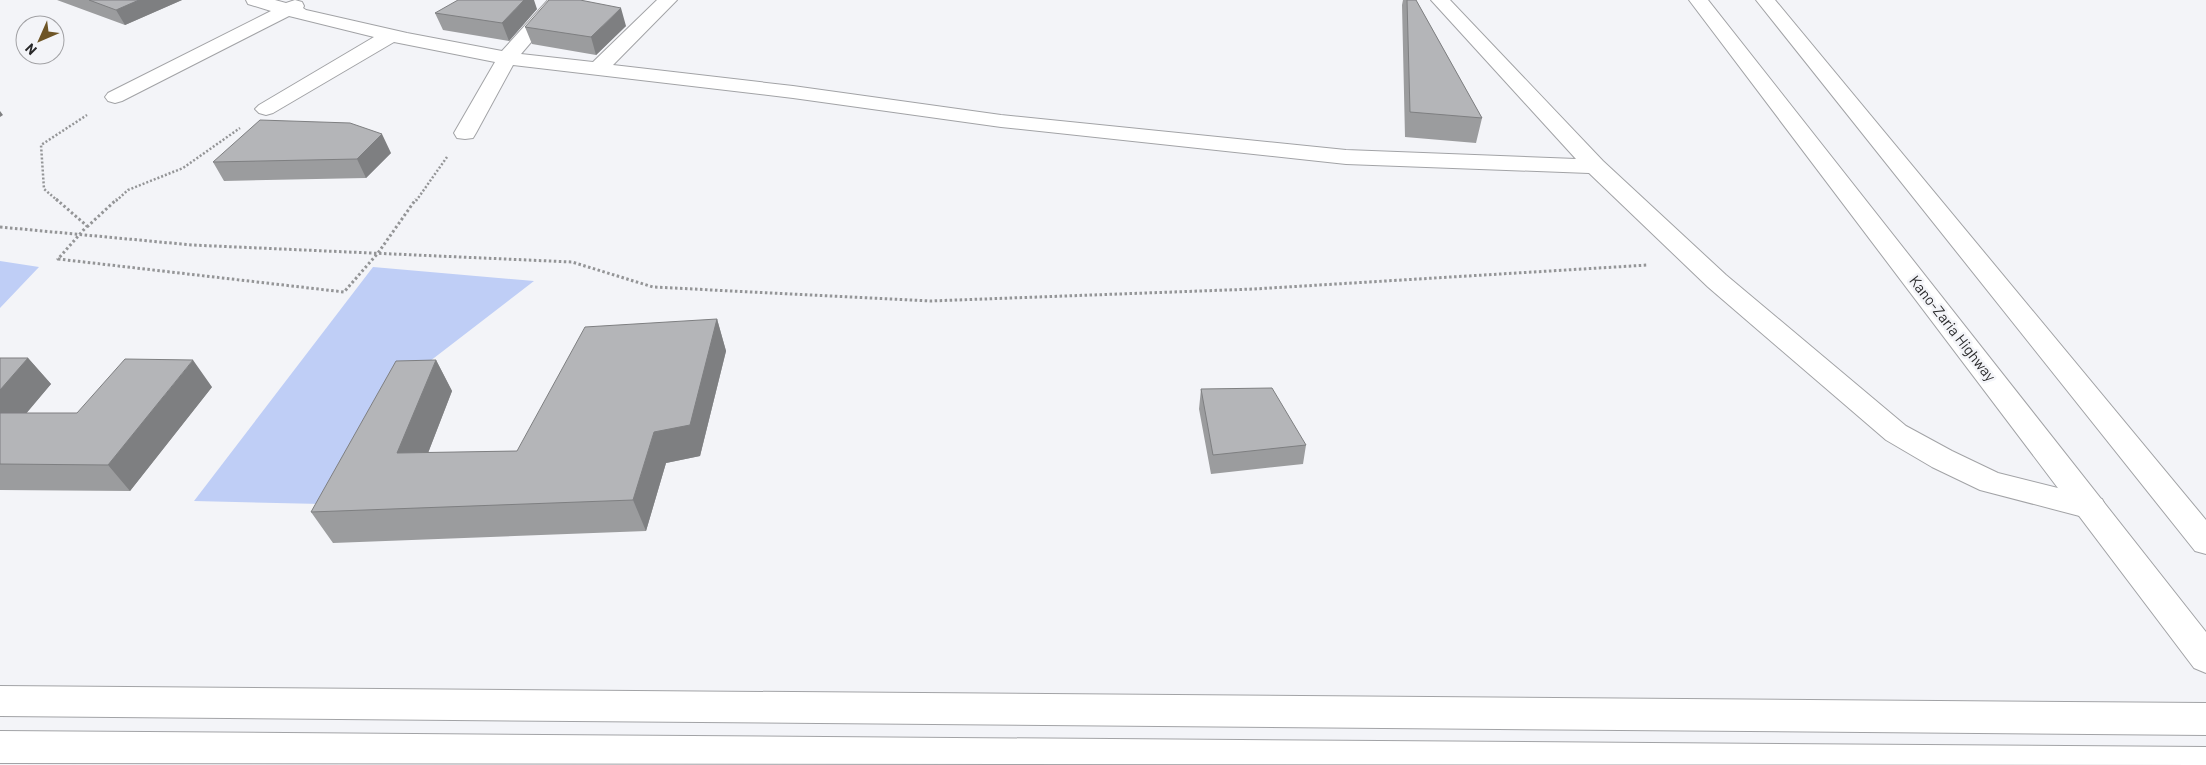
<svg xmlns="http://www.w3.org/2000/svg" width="2206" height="765" viewBox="0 0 2206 765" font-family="Barlow,sans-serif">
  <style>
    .green { fill: #bfcef6 }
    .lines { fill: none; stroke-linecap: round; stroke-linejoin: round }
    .minor-casing { stroke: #a2a3a6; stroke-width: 2 }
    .highway-casing { stroke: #a2a3a6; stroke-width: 2 }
    .path-far1 { stroke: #949597; stroke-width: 2.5; stroke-dasharray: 2 2; stroke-linecap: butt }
    .path { stroke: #949597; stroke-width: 3; stroke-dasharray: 2.5 2.5; stroke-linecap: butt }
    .minor { fill: #fff; fill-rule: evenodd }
    .highway { fill: #fff; fill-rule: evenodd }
    .wall { fill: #9b9c9e }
    .shaded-wall { fill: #7e7f81 }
    .building { fill: #b4b5b8; stroke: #7e7f81 }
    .labels { text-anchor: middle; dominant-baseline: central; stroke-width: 5; stroke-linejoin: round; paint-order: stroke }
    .street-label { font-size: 15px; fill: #282829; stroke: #f3f4f8 }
  </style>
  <rect width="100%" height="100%" fill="#f3f4f8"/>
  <!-- green -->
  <path class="green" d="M0,261L39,267L0,308Z
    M373,267L534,281L395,388L322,504L194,501Z"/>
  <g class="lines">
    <defs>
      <path id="minor" d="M246,0H275L286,3L295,0L302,2L304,6L303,8L306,10L407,33L502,51L548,0H567L521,54L593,62L657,0H677L613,65L793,86L1001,115L1346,150L1576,159L1431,0H1450L1603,161L1726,275L1906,426L1952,451L1998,473L2102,499L2106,507L2102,515L2091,519L1980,490L1932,467L1886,440L1708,287L1589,173L1346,164L1001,127L793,98L513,65L476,133L473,138L465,139L457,138L454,133L495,62L394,42L273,113L266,115L259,113L255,109L259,105L374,37L289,16L122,101L115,103L108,101L105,97L108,93L271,11L248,4Z
        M0,686L2206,703V735L0,716Z
        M0,731L2206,747V765L0,763Z"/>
      <path id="highway" d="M1689,0H1708L2206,632V673L2194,668Z
        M1756,0H1775L2206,520V554L2195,551Z"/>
    </defs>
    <!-- minor casing -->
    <use href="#minor" class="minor-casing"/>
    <!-- highway casing -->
    <use href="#highway" class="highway-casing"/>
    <!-- path-far1 -->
    <path class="path-far1" d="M58,201L44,189L41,145L87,115
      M116,201L128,190L183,168L240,128
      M416,201L447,157"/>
    <!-- path -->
    <path class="path" d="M56,199L87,226L58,259L344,292L378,253L416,199
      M0,227L192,245L572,262L653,287L930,301L1254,289L1648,265
      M87,227L117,199"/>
    <!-- minor -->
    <use href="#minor" class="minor"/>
    <!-- highway -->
    <use href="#highway" class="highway"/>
  </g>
  <!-- wall -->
  <path class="wall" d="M57,0H182L125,25Z
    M1403,0H1416L1482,118L1476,143L1405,137L1402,5Z
    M537,9L509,41L443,30L435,13Z
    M626,26L596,55L532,44L525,27Z
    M391,153L366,178L224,181L213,162Z
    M717,319L726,351L700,456L666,463L646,531L333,543L311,512L436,360L452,391L428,453L517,451Z
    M0,358H28L51,384L26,413H77L212,387L130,491L0,490Z
    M1201,389L1306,445L1303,464L1211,474L1199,409Z"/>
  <!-- shaded-wall -->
  <path class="shaded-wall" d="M139,0H182L125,25L116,10Z
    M524,0H534L537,9L509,41L502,23Z
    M621,8L626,26L596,55L591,37Z
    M0,111L3,115L0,117Z
    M382,134L391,153L366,178L357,159Z
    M717,319L726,351L700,456L666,463L646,531L633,500L654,432Z
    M28,358L51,384L4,440L0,436V390Z
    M193,360L212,387L130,491L108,465Z
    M436,360L452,391L416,484L397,453Z"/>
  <!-- building -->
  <path class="building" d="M89,0H139L116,10Z
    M458,0H524L502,23L435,13Z
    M549,0H580L621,8L591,37L525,27Z
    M1407,0H1416L1482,118L1410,112Z
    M260,120L350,123L382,134L357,159L213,162Z
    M717,319L690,425L654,432L633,500L311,512L396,361L436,360L397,453L517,451L585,327Z
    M0,358H28L0,390Z
    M125,359L193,360L108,465L0,464V413H77Z
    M1272,388L1306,445L1213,455L1201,389Z"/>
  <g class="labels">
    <!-- street labels -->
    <g class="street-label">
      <text transform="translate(1953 328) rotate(52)">Kano-Zaria Highway</text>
    </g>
  </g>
  <!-- north arrow -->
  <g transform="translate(40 40) rotate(225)"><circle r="24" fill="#f3f4f8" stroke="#a2a2a5"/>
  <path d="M0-4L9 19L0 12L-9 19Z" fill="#6e5526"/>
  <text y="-8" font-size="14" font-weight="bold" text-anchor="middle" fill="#282829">N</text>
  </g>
</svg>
